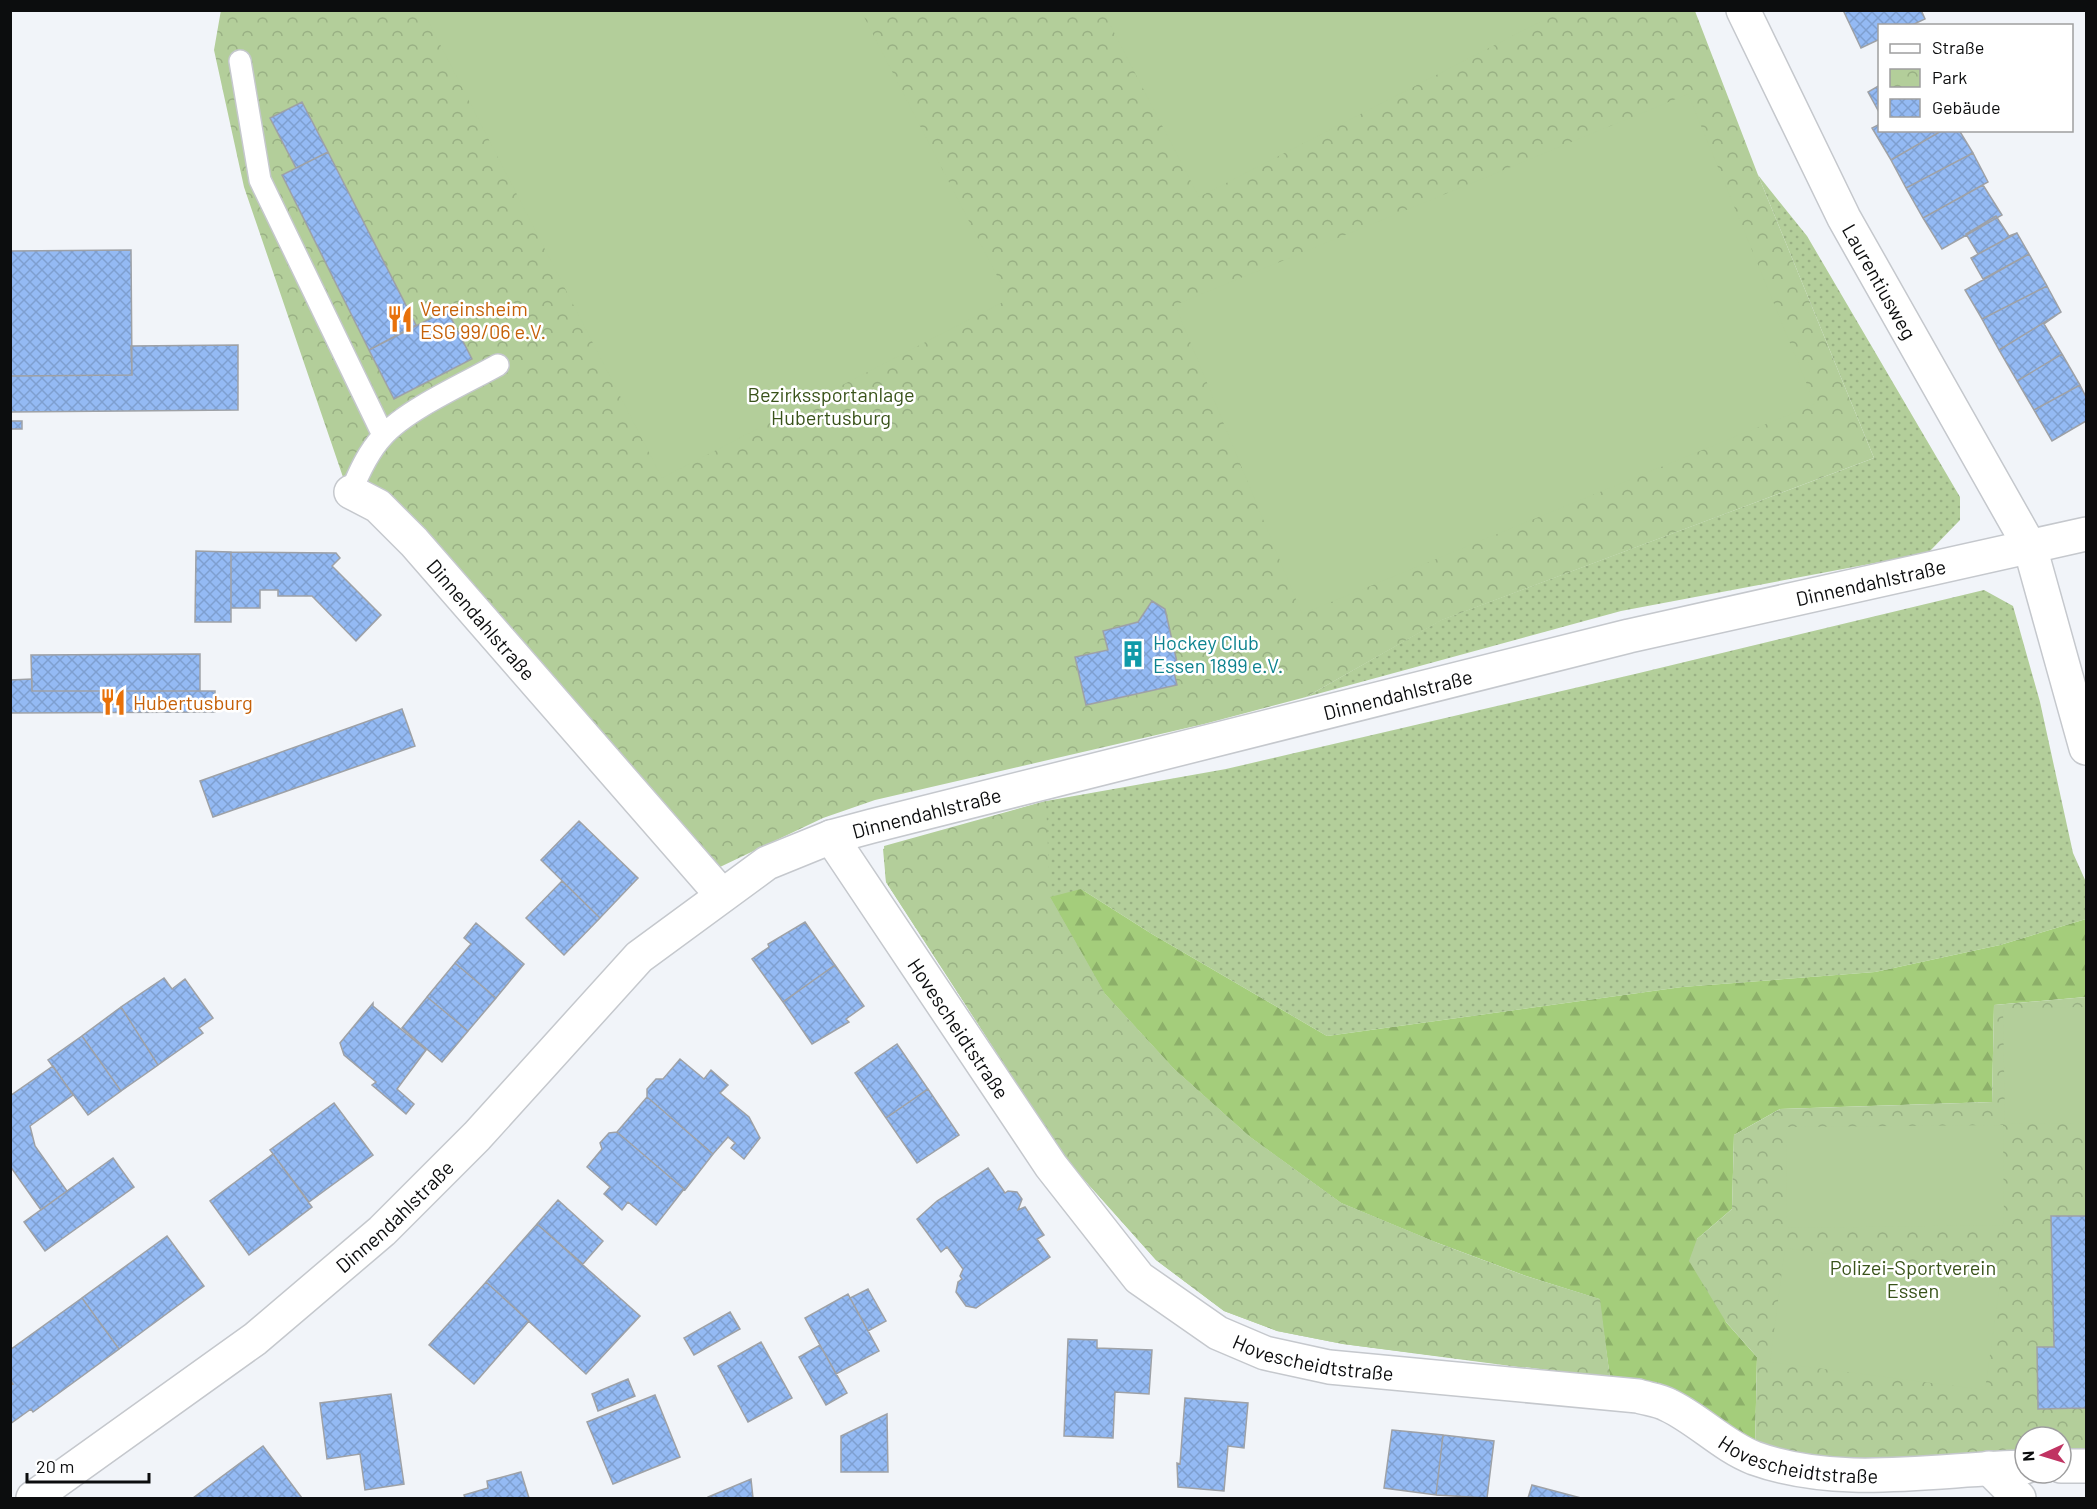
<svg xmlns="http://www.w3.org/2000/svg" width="2097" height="1509" viewBox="0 0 2097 1509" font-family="Barlow,sans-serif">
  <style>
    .grass { fill: url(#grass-dots) }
    .forest { fill: url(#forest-firs) }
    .park { fill: url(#park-crowns) }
    .garden { fill: #b3ce9a }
    .building { fill: url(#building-cross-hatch); stroke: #9ea1a6; stroke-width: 1.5 }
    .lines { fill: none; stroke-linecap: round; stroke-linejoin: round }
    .service-casing { stroke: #c5c8cd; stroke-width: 24 }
    .minor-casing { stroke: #c5c8cd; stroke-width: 36 }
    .service { stroke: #fff; stroke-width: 21 }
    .minor { stroke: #fff; stroke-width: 33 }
    .labels { text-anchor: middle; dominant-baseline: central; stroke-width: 5; stroke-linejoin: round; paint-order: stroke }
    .street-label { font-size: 20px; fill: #0c0d0e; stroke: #fff }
    .food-label { font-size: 20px; fill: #c56008; stroke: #fff; text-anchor: start }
    .park-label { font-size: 20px; fill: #39531a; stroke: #fff }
    .culture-label { font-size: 20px; fill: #0d838f; stroke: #fff; text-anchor: start }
  </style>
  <defs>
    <pattern id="grass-dots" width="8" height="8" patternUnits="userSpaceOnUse" patternTransform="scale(1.5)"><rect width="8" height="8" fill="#b3ce9a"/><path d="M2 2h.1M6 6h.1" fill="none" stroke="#99b084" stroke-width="1.8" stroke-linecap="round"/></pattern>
    <pattern id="forest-firs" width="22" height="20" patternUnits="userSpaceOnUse" patternTransform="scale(1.5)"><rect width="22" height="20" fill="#a4cd7b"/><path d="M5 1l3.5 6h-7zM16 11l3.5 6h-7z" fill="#8caf69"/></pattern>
    <pattern id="park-crowns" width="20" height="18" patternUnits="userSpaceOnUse" patternTransform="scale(1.5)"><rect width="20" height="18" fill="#b3ce9a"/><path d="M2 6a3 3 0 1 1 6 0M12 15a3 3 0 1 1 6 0" fill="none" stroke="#99b084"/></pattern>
    <pattern id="building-cross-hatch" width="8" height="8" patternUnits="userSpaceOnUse" patternTransform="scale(1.5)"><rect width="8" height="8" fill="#94baf4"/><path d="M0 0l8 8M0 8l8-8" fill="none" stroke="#7e9fd0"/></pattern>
  </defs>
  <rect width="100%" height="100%" fill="#f1f4f9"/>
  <!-- grass -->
  <path class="grass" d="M1758,175L1807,236L1960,497V520L1928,553L1621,611L1306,697L1441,620L1874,458Z
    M1984,590L2013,606L2040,702L2073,853L2086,882V919L2000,945L1875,972L1682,987L1327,1036L1152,934L1081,889L1105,994L1174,1069L1250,1137L1341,1203L1435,1242L1526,1368L1343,1344L1277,1331L1224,1311L1156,1260L1065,1158L886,882L883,849L1046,801L1226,769L1635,674Z"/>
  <!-- forest -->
  <path class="forest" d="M1081,889L1152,934L1327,1036L1682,987L1875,972L2000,945L2086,919V997L1994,1005L1992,1102L1780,1109L1734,1135L1732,1209L1697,1239L1726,1322L1757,1357L1755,1448L1610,1378L1599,1299L1526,1276L1435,1242L1341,1203L1250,1137L1174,1069L1105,994L1050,897Z"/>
  <!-- park -->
  <path class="park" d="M221,10L1695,11L1758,175L1874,458L1442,620L1306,697L1204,724L875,800L823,818L720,867L461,586L345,483L244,187L214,50Z
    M1046,801L1050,897L1105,994L1174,1069L1250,1137L1341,1203L1435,1242L1526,1276L1600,1299L1610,1378L1343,1344L1277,1331L1224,1311L1156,1260L1065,1158L886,882L884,846Z
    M2086,997V1460H2061V1437H2025V1460L1898,1466L1755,1448L1757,1357L1726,1322L1689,1261L1697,1239L1732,1209L1734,1135L1780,1109L1992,1102L1994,1005Z"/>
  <!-- garden -->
  <path class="garden" d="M423,11H861L1009,299L662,478Z
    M1103,11H1561L1199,197Z
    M1688,94L1815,404L1302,614L1175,305Z
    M2086,1007V1123L2005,1124L2003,1008Z
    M2003,1125L2004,1225L1787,1228L1786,1127Z
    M1785,1248L2001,1277L1985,1390L1770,1362Z"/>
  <!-- building -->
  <path class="building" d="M1843,10H1921L1925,19L1910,26H1880V39L1861,48Z
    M1880,85V114L1868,92Z
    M302,102L328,152L296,168L270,118Z
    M1880,124V130H1943L1891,160L1872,128Z
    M1943,130H1959L1973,153L1906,188L1891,160Z
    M328,152L416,325L369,350L282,175Z
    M1973,153L1988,182L1923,218L1906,188Z
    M1983,185L2002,215L1942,249L1923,218Z
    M1996,216L2009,236L2017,233L1978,254L1966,234Z
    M2017,233L2029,254L1983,279L1971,258Z
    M131,250L132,375L10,376V251Z
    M2029,254L2047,286L1982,319L1965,290Z
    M2047,286L2061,312L1999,350L1982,319Z
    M447,310L472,359L394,399L369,350Z
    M2061,312L2044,324L2062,354L2017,381L1999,350Z
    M238,345V410L10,412V376L132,375L131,346Z
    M2062,354L2080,385L2034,410L2017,381Z
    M2080,385L2086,397V421L2052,441L2034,410Z
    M10,421H22V429H10Z
    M196,551L231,552V622H195Z
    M231,552L336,553L340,558L332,566L381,615L356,641L312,596H278V590H260V608H231Z
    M1152,601L1165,609L1177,662L1172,663L1177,685L1086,705L1075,657L1108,650L1103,631L1138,622Z
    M200,654V691H32L31,655Z
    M32,679V691H215V712L10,713V680Z
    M402,709L415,746L213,817L200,781Z
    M579,821L638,878L600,918L541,860Z
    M562,881L600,918L564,955L526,918Z
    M805,922L835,965L783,1002L752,959L769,947L768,944Z
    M476,923L524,964L496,998L455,963L471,944L464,938Z
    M455,963L496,998L468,1031L427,997Z
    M835,965L864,1006L846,1019L849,1022L812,1044L783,1002Z
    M164,978L172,989L185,979L213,1018L199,1028L203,1033L158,1065L121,1007Z
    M427,997L468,1031L442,1062L402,1028Z
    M373,1003V1006L426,1050L397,1089L414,1104L406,1114L372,1085L376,1082L344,1055L340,1043Z
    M121,1007L158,1065L121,1091L82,1036Z
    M82,1036L121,1091L88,1115L48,1060Z
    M897,1044L928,1089L886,1118L855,1073Z
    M680,1059L704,1079L711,1070L728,1085L720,1093L749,1117L760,1138L744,1159L731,1148L735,1143L728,1137L713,1154L647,1097V1089L656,1079H663Z
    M53,1066L73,1095L30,1126L35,1146L67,1191L41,1210L10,1166V1096Z
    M928,1089L959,1135L917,1163L886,1118Z
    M647,1097L713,1154L685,1190L617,1132Z
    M334,1103L373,1155L309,1202L270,1150Z
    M617,1132L684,1189L656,1225L628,1202L622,1210L604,1194L610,1187L587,1167L602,1149L600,1143L609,1133Z
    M273,1154L312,1207L249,1255L210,1201Z
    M113,1158L134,1187L45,1251L24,1222Z
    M988,1168L1005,1193L1008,1191L1017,1192L1022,1199L1018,1210L1025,1207L1044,1235L1037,1239L1050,1257L976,1308L966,1306L956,1292L958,1282L962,1279L960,1276L963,1269L947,1247L941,1252L917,1219L937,1201Z
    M558,1200L603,1241L583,1264L537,1224Z
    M2051,1216H2086V1408L2038,1409L2037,1347H2054Z
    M537,1224L640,1316L586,1374L486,1282Z
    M167,1236L204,1286L119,1349L82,1298Z
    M486,1282L529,1321L474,1384L429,1345Z
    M868,1289L886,1321L868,1331L850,1298Z
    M848,1294L879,1351L836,1374L805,1318Z
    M82,1298L119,1349L33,1412L31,1409L10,1424V1385L13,1384L10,1380V1350Z
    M730,1312L740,1329L694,1355L684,1338Z
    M1068,1339L1097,1340V1348L1152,1350L1149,1394L1115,1392L1113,1438L1064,1436Z
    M761,1342L792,1398L748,1422L718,1366Z
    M820,1345L847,1393L826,1405L799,1357Z
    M628,1379L635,1396L598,1411L592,1394Z
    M391,1394L404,1484L365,1490L360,1454L327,1459L320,1403Z
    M655,1395L680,1457L613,1484L587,1422Z
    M1185,1398L1248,1403L1244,1448L1228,1446L1224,1491L1178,1487L1177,1463L1180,1464Z
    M887,1414L888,1472H841V1436Z
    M1392,1430L1443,1435L1436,1495L1384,1488Z
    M1443,1435L1494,1441L1487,1498L1436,1495Z
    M263,1446L302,1498H193Z
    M521,1472L529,1498H465L464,1495L488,1488L487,1481Z
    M751,1479L753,1498H708V1497Z
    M1532,1485L1581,1498H1528Z"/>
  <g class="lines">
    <defs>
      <path id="service" d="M240,61L260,180L383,435
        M351,492C359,472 368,452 383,436C407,409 466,383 498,365"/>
      <g id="minor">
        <path id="s1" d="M1743,10L1844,218L2030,547L2086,748"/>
        <path id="s2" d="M351,492L378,506L414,542L721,894"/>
        <path id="s3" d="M831,837L1051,1166L1139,1278L1218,1333L1265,1353L1329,1367L1638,1396C1647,1399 1659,1400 1668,1405C1698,1419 1723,1446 1754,1458C1840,1489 1936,1469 2025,1467"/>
        <path d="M2061,1466H2086"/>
        <path d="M1989,1468L2019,1498"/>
        <path id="s4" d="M33,1498L255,1339L382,1231L477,1136L639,957L767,863L831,837L872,826L1629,636L2086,534"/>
      </g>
    </defs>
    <!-- service casing -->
    <use href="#service" class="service-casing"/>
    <!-- minor casing -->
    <use href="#minor" class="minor-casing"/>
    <!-- service -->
    <use href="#service" class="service"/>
    <!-- minor -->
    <use href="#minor" class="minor"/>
  </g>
  <!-- icons -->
  <defs>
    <symbol id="restaurant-bare" viewBox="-9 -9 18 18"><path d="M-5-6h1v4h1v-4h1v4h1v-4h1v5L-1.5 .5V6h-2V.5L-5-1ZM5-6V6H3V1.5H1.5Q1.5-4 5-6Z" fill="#e8710a" stroke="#fff" stroke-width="2.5" paint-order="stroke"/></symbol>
    <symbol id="building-bare" viewBox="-9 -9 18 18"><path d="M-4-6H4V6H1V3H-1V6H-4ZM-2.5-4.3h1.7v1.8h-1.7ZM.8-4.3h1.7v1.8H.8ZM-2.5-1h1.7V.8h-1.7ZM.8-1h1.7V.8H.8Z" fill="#0f9aa8" stroke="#fff" stroke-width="2.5" paint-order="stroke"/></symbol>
  </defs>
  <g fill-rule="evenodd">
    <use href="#restaurant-bare" x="381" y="300" width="38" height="38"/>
    <use href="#building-bare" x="1114" y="635" width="38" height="38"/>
    <use href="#restaurant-bare" x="94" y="683" width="38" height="38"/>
  </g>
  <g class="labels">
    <!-- street labels -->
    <g class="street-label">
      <text stroke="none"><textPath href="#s1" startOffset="304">Laurentiusweg</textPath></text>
      <text stroke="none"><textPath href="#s4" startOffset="2114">Dinnendahlstraße</textPath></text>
      <text stroke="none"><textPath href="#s2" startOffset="184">Dinnendahlstraße</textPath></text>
      <text stroke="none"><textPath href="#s4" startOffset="1628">Dinnendahlstraße</textPath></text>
      <text stroke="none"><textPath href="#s4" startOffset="1142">Dinnendahlstraße</textPath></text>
      <text stroke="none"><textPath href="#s3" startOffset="230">Hovescheidtstraße</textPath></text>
      <text stroke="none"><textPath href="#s4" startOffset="459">Dinnendahlstraße</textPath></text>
      <text stroke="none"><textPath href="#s3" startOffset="734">Hovescheidtstraße</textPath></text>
      <text stroke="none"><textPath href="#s3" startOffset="1238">Hovescheidtstraße</textPath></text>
    </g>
    <!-- food labels -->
    <g class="food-label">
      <text x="420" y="308">Vereinsheim<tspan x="420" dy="23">ESG 99/06 e.V.</tspan></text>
      <text x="133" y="702">Hubertusburg</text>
    </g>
    <!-- park labels -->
    <g class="park-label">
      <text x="831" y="394">Bezirkssportanlage<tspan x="831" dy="23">Hubertusburg</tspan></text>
      <text x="1913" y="1267">Polizei-Sportverein<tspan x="1913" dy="23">Essen</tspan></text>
    </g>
    <!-- culture labels -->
    <g class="culture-label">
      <text x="1153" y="642">Hockey Club<tspan x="1153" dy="23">Essen 1899 e.V.</tspan></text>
    </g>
  </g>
  <!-- border -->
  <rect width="2097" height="1509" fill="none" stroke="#0c0d0e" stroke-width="24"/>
  <!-- legend -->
  <rect x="1878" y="24" width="195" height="108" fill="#ffffff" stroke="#9e9e9f" stroke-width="1.5"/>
  <rect x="1890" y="44" width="30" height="9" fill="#ffffff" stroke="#9e9e9f" stroke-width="1.5"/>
  <text x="1932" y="54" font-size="18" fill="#0c0d0e">Straße</text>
  <rect x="1890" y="69" width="30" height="18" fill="url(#park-crowns)" stroke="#9e9e9f" stroke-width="1.5"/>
  <text x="1932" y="84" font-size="18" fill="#0c0d0e">Park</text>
  <rect x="1890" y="99" width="30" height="18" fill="url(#building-cross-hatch)" stroke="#9e9e9f" stroke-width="1.5"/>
  <text x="1932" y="114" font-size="18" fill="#0c0d0e">Gebäude</text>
  <!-- north arrow -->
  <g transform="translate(2043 1455) rotate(266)"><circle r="28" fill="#ffffff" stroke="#9e9e9f" stroke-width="1.5"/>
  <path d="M0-4.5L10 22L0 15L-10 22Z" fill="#c03362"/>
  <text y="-9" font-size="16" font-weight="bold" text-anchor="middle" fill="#0c0d0e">N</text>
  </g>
  <!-- scale -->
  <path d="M27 1473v9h122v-9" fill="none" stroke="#0c0d0e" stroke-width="3"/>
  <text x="36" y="1473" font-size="18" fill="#0c0d0e" stroke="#ffffff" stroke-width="4.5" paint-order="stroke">20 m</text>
</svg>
